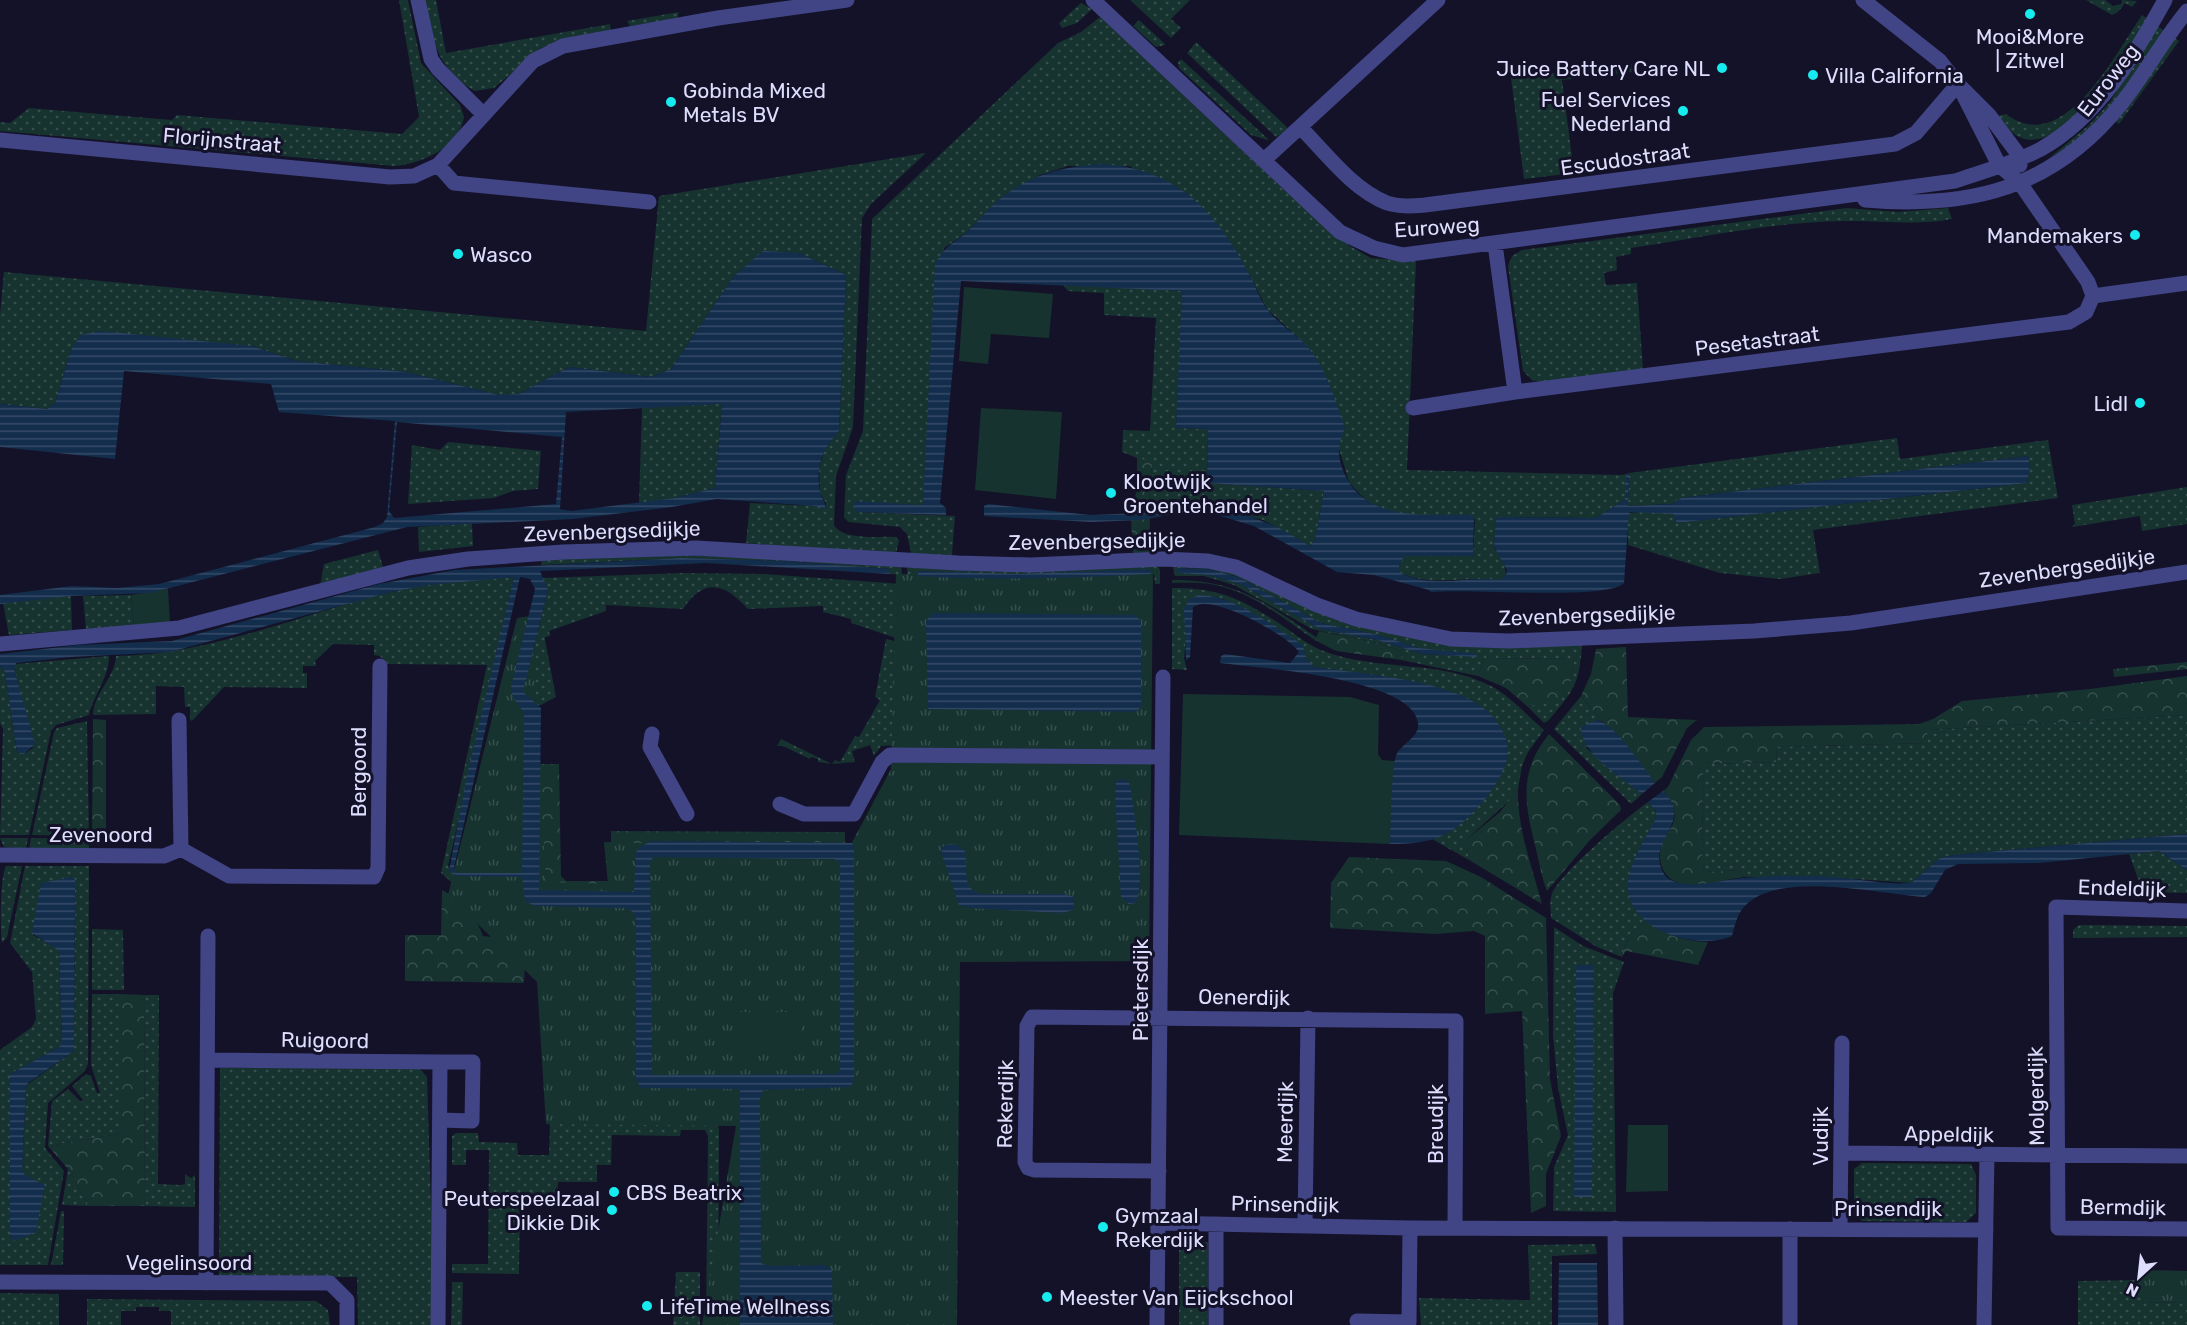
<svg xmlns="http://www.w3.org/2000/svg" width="2187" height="1325" viewBox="0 0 2187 1325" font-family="Rubik,sans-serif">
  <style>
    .grass { fill: url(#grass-dots); fill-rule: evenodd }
    .forest { fill: url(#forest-crowns) }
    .park { fill: url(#park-tufts) }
    .garden { fill: #16332f }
    .water { fill: url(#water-rules); fill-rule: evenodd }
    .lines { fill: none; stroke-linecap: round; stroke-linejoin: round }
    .minor { stroke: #414485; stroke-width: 15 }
    .poi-dot { fill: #16ecf0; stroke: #141229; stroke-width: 2 }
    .labels { text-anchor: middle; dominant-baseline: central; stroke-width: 6; stroke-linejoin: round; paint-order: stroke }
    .poi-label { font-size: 21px; fill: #deddfd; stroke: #141229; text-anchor: start }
    .street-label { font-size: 21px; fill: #deddfd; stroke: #141229 }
  </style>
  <defs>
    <pattern id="grass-dots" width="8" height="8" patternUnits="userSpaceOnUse" patternTransform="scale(1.5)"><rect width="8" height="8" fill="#16332f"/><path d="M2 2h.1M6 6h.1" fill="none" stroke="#37504e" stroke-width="1.8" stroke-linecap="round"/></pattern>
    <pattern id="forest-crowns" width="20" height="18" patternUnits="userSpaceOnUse" patternTransform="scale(1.5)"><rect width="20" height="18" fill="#16332f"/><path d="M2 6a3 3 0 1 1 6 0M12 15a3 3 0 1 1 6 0" fill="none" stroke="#37504e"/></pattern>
    <pattern id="park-tufts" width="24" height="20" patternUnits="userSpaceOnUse" patternTransform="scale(1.5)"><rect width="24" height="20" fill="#16332f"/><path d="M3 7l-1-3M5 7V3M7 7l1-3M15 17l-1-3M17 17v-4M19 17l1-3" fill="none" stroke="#37504e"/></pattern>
    <pattern id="water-rules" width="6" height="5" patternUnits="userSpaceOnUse" patternTransform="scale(1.5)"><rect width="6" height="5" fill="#132d4d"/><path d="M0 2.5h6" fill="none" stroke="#354b68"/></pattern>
  </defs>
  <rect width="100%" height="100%" fill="#141229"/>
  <!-- grass -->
  <path class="grass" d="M399,0H408L421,63L460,105L464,117C459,148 421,164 394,166L0,131V122L10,123L29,108L172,120L177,115L402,134L419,117Z
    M426,0H436L446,53L610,24L611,31L541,48L494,88L475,91C440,73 429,37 426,0Z
    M1130,0H1190L1171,19L1181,28L1171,38Z
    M2086,0H2105L2113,6L2121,4L2122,0L2137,1L2132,7L2125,3L2118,12L2112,15Z
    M1081,3L1092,9L1077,23L1062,28L1059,23Z
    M679,12L677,19L630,26L627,21Z
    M2142,15L2148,19C2127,49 2068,150 2025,139C2012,136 2005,125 1998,116L2006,114C2064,158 2115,54 2142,15Z
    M1100,17L1282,188L1350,246L1371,258L1416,261L1407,470L1622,475L1629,473L1897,438L1900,459L2048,440L2058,498L1813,530L1820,573L1780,579L1720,573L1628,545V513L1657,511L1673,514L1677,523L2027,483L2030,465L2028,456L1681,498L1672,504L1628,506L1629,473L1625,477V500L1595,518L1496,517L1494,548L1504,562L1506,575L1500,581C1467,574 1432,589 1399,572V565L1405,556H1473L1475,519C1447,516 1402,519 1377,507C1366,502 1357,491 1349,482L1308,347L1267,309L1248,272L1130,166H1068L1040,175L1001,198L966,233L944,248L923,503L921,505L857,512L955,516L952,554L946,557L911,553L907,534L900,527L848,522L844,517L846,475L863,431L872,219L1058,43L1081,32Z
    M1139,20L1165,44V45L1156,47L1133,26Z
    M2156,25L2165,31C2131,78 2101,132 2048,159L2089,125L2110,102Z
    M2172,36L2179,41L2119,124L2113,119Z
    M1196,42L1289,129L1276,137L1187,53Z
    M1181,59L1268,139V140L1251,135L1179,68L1178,62Z
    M1632,64V72L1562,80L1574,173L1524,179L1511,78Z
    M926,153L871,204L862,218L853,427L836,476L834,525C843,541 880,536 896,537L899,540L896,554L746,543L750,503L815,506L825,508L826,503L820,493L819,468L826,446L839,431L846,275L799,253L763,252L734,276L671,369L651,377L569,367L519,394L499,395L406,372L297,361L252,346L71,350L55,403L47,409L0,404V315L4,272L646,331L659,196Z
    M1847,208L1898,212L1948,208L1952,219C1915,226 1879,220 1842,221C1774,222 1699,238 1631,248V254L1616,257L1617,270L1604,273L1606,285L1637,283L1643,370L1541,382L1532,380L1523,371L1508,266L1512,256L1522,250Z
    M1063,285L1183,291L1176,428L1208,429L1207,483L1324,491L1315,540L1310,546L1263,520L1224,509L1149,503L1152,464L1122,452L1123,430L1150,431L1156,318L1104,315V293L1068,291Z
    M722,403L715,488L675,498L639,503L642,408Z
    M448,442L541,451L538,489L513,491L494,498L408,504L412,445L440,450Z
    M2187,487V524L2142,531L2140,516L2072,527L2075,524L2072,505Z
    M472,523L473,546L419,552L418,527Z
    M378,550L383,567L320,586L324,564Z
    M642,553L901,564L902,575L890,574V569L783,561L681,558L541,565L542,558Z
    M1172,564L1226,569L1296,602L1506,648L1578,643L1582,646C1579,686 1573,691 1548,721L1544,723L1527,706L1559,701L1571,680L1574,659L1484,658L1478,676L1401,660L1402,651L1377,643L1312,629L1234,585L1204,576H1175ZM1178,568L1207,569L1238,577L1321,623L1379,635L1419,648L1477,657L1422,654L1377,640L1320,629L1240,584L1208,575L1179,573Z
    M907,565H1157L1160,570V584H1155L1154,574H972L919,571L908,591Z
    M683,573L764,574L902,584V640L851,623V619L823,612V606L748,609C725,583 704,577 683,609L606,605V611L549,631L550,636L545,637V640L556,697L539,706L523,692L548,590L542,578Z
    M514,577L448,866L457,876L458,888L441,873L487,665L388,664L380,656L374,655V645L333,644L315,661L316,666H303V673H307V688L224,687L192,721L190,720V707H185L184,687L156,686V714L93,715C94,692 115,678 116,656C210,655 301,614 391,592C432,583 473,579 514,577Z
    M1172,580C1238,580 1264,602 1316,637L1315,640C1284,619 1252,592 1215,585C1201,582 1187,583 1172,583Z
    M1172,588C1221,587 1247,602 1286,628C1297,636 1309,645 1321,650C1375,672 1439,659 1491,686C1511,697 1527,715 1544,730L1528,752L1522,766L1518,789L1510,800L1466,840L1469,860L1432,839C1471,825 1492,792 1508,755C1504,744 1501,726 1493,717C1462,681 1361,675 1314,667L1306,658L1302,645L1247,610L1223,599L1209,596L1190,599L1184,658L1187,670L1172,669Z
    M131,595L134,626L86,630L83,596Z
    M71,596L72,630L9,635L3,603Z
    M886,639L902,643L901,745L881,746L874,756L870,745L852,751L855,762L832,764L818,762V759L811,757L810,759L783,746H777L781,739L832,764L835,760L840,762L855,736L859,737L880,700L875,697Z
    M109,656C109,678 94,694 89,715L56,725L51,731L29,835H0L3,729L0,723V666L5,672L17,752L24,754L33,748L14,668L15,664Z
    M1581,696L1603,722L1597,720L1586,748L1642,794L1631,804L1554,729Z
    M2187,715V834L1954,855L1940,858L1911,883L1841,878L1744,877L1742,870L1704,872L1702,866L1703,764L1776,762L1777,747L1927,743V730Z
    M87,721L89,836L32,835L54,732L57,728Z
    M1648,802L1656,811L1655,820C1636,857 1612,886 1647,921C1630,931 1627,938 1622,957L1597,947L1551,918C1551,910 1549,902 1552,894C1559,874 1628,816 1648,802Z
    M0,838H28L26,849L4,847Z
    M31,838L89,839V850L29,849Z
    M2159,851L2187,870V893L2143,892L2129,854Z
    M6,866H22L7,937L2,943C0,934 0,875 6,866Z
    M25,866H89L88,1064L85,1071L48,1103L45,1148L64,1171L48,1265H0V1050L32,1027L36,1019L32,972L10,943ZM75,880L74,1051L28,1084L26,1088L22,1170L25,1175L10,1238V1074L59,1047L62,1044L59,950L33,935Z
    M2079,925L2187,926V937L2073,938V930Z
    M1554,927L1583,946L1624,962L1613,993L1616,1212L1553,1211L1554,1167L1568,1135L1558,1088L1553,1036ZM1576,965H1594L1591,1197H1575Z
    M92,929L123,930L124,990H92Z
    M92,994H119V1134L48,1146L52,1101L68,1089L81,1102L83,1100L72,1086L86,1074L91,1076L97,1093H100L91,1065Z
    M144,995H159L158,1184L181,1185L185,1184V1174L191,1178L195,1175V1207L145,1206Z
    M220,1068H419L427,1077L431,1206V1325H358L357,1277H219Z
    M715,1119L719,1129L718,1325H706L708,1136L705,1130H681L680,1136L612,1135L611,1165H597V1182H558L557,1200H520L519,1274L452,1273V1264H488L489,1150H466V1165H452V1136L456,1133H478L479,1142L517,1143L518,1155H549L550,1123Z
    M1862,1163L1971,1164L1976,1175V1213L1966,1222L1862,1221L1854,1213V1169Z
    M68,1169L89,1206L62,1205Z
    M61,1211H64L63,1265H51Z
    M1179,1242H1208V1325H1179Z
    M1595,1244L1597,1254L1552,1256V1325H1421L1419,1298L1530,1300L1528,1245Z
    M676,1272H700V1325H673Z
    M2141,1280V1302L2187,1303V1325H2078V1281Z
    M452,1282H463L462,1325H451Z
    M0,1293L59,1294V1325H0Z
    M87,1299L316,1301L328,1310L330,1325H171V1311H159V1307H136V1311H121V1325H87Z"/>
  <!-- forest -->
  <path class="forest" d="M1137,456L1152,464L1149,503L1142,513L1130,514L1137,490Z
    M1150,518L1149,554H1133L1131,520Z
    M1319,631L1377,643L1402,651L1401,660L1336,651L1315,640Z
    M1626,647L1628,717L1697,720L1687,728L1662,777L1655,783L1581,696L1591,674L1596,649Z
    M1484,658L1574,659L1571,680L1559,702L1527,706L1506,688L1478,676Z
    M2187,662V669L2114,677L2113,669Z
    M2187,676V715L1927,730L1928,743L1777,747L1776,762L1703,764L1702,866L1704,872L1742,870L1744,877C1727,879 1710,885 1693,885C1666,886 1654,864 1663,841C1666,834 1673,827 1674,820C1677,809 1670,798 1663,791L1668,787L1691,740L1704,727L1919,724L1933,719L1962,701L2090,689Z
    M93,719L106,720V835L92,836Z
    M1549,734L1620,805L1621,810L1590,840L1547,891C1541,876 1539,860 1535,845C1524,801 1519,772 1549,734Z
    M540,764H559L561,876L566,881H611V831L845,832V843L650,841L636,890L543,891L539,879Z
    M1518,789C1517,828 1532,867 1542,904L1469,860L1466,840L1500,812Z
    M1349,857L1446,861L1481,877L1546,918L1550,1079L1561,1136L1546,1174V1206L1531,1213L1522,1011L1485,1014V936L1474,931L1435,934L1330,928L1331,883Z
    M442,890C459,899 477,917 483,936L492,937L525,962L524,983L405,981V935H441Z
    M1647,921C1665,936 1686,941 1708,942L1698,965L1626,951L1622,957C1627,938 1630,931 1647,921Z
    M119,994L144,995L145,1206H89L68,1169L48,1146L119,1134Z"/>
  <!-- park -->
  <path class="park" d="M1153,573L1149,961L960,962L957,1325H702L736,1126L546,1124L537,982L448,895L517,618L531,616L546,882L608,884L604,842L848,850L891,769L896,574Z
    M2141,1270L2187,1271V1303L2141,1302Z"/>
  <!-- garden -->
  <path class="garden" d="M964,287L1053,294L1049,338L991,334L988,364L959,361Z
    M981,408L1062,412L1056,499L975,490Z
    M168,589L170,623L134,626L131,595Z
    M1183,694L1350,697L1379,705L1378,754L1382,760L1395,761L1390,844L1179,835Z
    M735,1012H801V1053L735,1052Z
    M1628,1125H1668V1191L1626,1192Z"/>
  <!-- water -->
  <path class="water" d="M1103,164C1176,169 1215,210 1248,272C1255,284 1259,298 1267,309C1277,323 1295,333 1307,346C1327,369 1335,400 1345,428C1337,447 1337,458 1346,477C1369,523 1431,514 1474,515L1473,556H1405L1399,565V572C1431,590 1468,575 1500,580L1506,575L1507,570L1494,547L1496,517L1595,518L1625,500V477L1629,473L1628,506L1672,504L1681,498L2028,456L2030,465L2027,483L1677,523L1673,514L1629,512L1624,583C1606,601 1467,588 1431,592L1429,590L1374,575L1337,572L1254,526L1217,515L1186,512L1142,520L1091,522L984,516V506L988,504L1090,515L1142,513L1149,503L1210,507L1242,513L1279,528L1310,546L1315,540L1324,491L1207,483L1208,429L1176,428L1182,291L961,281L940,503L946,508V515L857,512L853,505L856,501L921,505L923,503L935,264C946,244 952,245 967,232C979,221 988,208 1000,199C1030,174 1065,166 1103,164Z
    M763,251L799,253L846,275L839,431C823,449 815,466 820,491C821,498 826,501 825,509L815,506L717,499L672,507L573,519L407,527L150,593L71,596L0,604V595L72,586L117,588L159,584L375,527L383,523L387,517L395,421L279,412L271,384L124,371L115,459L0,447V404L47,409L55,403L71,350L81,335L100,331L252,346L297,361L406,372L499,395L519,394L569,367L651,377L671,369L734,276ZM722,404L715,488L675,498L571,511L560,509L566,412ZM397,422L562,437L556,504L394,518L389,511Z
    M681,558L783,561L890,569V574L706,563L540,571L548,590L523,692L541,708L539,890L634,892L636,852L640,847L651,841L852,843L854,847V1081L850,1087L763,1090L760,1099L761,1263L769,1266L825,1265L832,1270L833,1325H740V1089L641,1088L636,1079V919L632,911L625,908L535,906L525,901L522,877L457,876L449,871L467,775L514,577L429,585L391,592L170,652L70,657L16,663L14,669L35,744L24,754L17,752L5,672L0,666V654L79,645L172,641L379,584L454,570ZM520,577L530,579L535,589L511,687L513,697L524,713L522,873H456L454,868ZM653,857L834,859L840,862V1069L836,1074L652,1075L650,863Z
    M1178,568L1207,569L1238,577L1321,623L1379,635L1419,648L1477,654V657L1422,654L1377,640L1320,629L1240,584L1208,575L1178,573Z
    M1150,569L1151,574C1073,578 996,581 918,576V571L1020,574Z
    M1199,595C1238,597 1271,625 1303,645L1306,658L1314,667C1362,674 1448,679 1486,710C1498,720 1509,737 1508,754C1504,782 1469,823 1444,835C1427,843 1409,844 1390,844C1391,825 1391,770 1396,756C1400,744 1420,738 1418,723C1413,678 1258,668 1220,663L1221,656L1225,654L1290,663L1299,652C1287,635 1211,592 1193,607L1190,657L1186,660L1184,608L1190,599Z
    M933,613L1135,615L1141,621V707L1136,712L928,709L926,621Z
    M1597,720C1618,727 1641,765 1655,783L1642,794C1623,779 1579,752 1581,727Z
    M1124,779L1130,784C1134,813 1146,878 1136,903L1129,904L1121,897L1115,794L1116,781Z
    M1663,791C1696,823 1644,841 1664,874C1678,894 1723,879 1743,878C1776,875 1810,875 1843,878C1866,880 1889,885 1911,883L1940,858L1954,855L2187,834V870L2159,851L2039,863L1958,864L1945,870L1931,893L1925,897C1880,894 1784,871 1748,903C1738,911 1735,924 1732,936C1697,952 1624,929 1628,883C1630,861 1645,839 1655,820L1656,811L1648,802Z
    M948,844L957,845L965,851C969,869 960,888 981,894H1064L1074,897L1073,910L1062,913L969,908L959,905L942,855V847Z
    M72,877L75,879L74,1051L28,1083L26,1088L22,1170L25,1175L45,1185L36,1232L14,1241L10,1235V1074L59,1047L62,1043L59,951L32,933L41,883Z
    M1576,965H1594L1592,1197H1574Z
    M1559,1263H1597L1598,1325H1558Z"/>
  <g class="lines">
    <!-- minor -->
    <path class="minor" d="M418,0L431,59L438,69L484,115
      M1093,0L1340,232L1374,248L1403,255L1955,181C1983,171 2015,163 2041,149C2099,116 2134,56 2165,0
      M1863,0L1940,61L1958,84L1989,115L2021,158L2020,165
      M1958,84L1999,165L2020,183L2088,282L2093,296
      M1301,128C1326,153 1353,190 1387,203C1399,207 1412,206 1425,205L1895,144L1916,133L1958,84
      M0,140L390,177L414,176L438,165L533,61L563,46L718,18L847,0
      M1264,160L1438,0
      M438,165L454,183L649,202
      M1865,200C1969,209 2053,189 2121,104C2145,74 2163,40 2187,11
      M1495,244L1515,392
      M1413,408L1515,392L2069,322L2086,312L2093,296L2187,283
      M0,644L179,628L408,568L468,559L563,552L696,548L958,563L1031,565L1163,559L1208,561L1236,567L1317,605L1356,619L1451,639L1509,641L1754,631L1851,623L2187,572
      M179,720L181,849
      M652,734L650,747L687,814
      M780,804L804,814H854L882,762L890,755L1162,757
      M0,855L164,856L181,849L229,876L374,877L378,868L380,666
      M2187,911L2056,907L2058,1228L2187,1229
      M210,1060L440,1062L438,1325
      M440,1062H473L472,1121L440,1120
      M1841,1153L2187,1156
      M1159,1171L1034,1170L1028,1168L1025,1162L1027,1026L1032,1017L1456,1021L1455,1228
      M1159,1223L1410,1228L1986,1230
      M1216,1224V1325
      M1305,1225L1308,1018
      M1615,1228L1616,1325
      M1840,1229L1842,1043
      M0,1282L330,1283L347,1300V1325
      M206,1283L208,936
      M1357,1321L1409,1322L1410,1228
      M1157,1325L1163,677
      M1790,1325V1229
      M1984,1325L1987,1155"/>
  </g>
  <!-- markers -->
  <g class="poi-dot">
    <circle cx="2030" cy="14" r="6"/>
    <circle cx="1722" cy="68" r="6"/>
    <circle cx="1813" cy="75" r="6"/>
    <circle cx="671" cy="102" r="6"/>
    <circle cx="1683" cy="111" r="6"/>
    <circle cx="2135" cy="235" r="6"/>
    <circle cx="458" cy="254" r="6"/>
    <circle cx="2140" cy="403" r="6"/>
    <circle cx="1111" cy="493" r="6"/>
    <circle cx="614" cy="1192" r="6"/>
    <circle cx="612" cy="1210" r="6"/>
    <circle cx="1103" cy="1227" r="6"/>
    <circle cx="1047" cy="1297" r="6"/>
    <circle cx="647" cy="1306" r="6"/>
  </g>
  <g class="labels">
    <!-- poi labels -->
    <g class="poi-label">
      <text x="2030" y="36" text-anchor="middle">Mooi&amp;More<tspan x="2030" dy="24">| Zitwel</tspan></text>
      <text x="1710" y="68" text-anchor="end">Juice Battery Care NL</text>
      <text x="1825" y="75">Villa California</text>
      <text x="683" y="90">Gobinda Mixed<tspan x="683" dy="24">Metals BV</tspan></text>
      <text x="1671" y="99" text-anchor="end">Fuel Services<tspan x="1671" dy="24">Nederland</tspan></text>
      <text x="2123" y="235" text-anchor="end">Mandemakers</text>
      <text x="470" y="254">Wasco</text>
      <text x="2128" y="403" text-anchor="end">Lidl</text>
      <text x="1123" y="481">Klootwijk<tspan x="1123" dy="24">Groentehandel</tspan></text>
      <text x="626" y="1192">CBS Beatrix</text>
      <text x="600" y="1198" text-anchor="end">Peuterspeelzaal<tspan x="600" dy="24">Dikkie Dik</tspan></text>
      <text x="1115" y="1215">Gymzaal<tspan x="1115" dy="24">Rekerdijk</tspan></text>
      <text x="1059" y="1297">Meester Van Eijckschool</text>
      <text x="659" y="1306">LifeTime Wellness</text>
    </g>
    <!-- street labels -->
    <g class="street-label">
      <text transform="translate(2108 80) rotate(-52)">Euroweg</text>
      <text transform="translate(222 140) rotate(5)">Florijnstraat</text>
      <text transform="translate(1625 159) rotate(-8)">Escudostraat</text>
      <text transform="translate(1437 227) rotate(-4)">Euroweg</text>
      <text transform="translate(1757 341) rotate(-7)">Pesetastraat</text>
      <text transform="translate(612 531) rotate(-2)">Zevenbergsedijkje</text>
      <text transform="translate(1097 541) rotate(-1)">Zevenbergsedijkje</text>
      <text transform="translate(2067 568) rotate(-8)">Zevenbergsedijkje</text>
      <text transform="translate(1587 615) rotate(-2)">Zevenbergsedijkje</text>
      <text transform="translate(358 772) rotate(-90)">Bergoord</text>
      <text x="101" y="834">Zevenoord</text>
      <text transform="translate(2122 888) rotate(2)">Endeldijk</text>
      <text transform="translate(1140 990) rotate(-90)">Pietersdijk</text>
      <text transform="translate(1244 997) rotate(1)">Oenerdijk</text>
      <text transform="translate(325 1040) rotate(1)">Ruigoord</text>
      <text transform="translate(2036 1096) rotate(-91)">Molgerdijk</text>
      <text transform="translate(1005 1104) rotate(-89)">Rekerdijk</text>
      <text transform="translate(1285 1122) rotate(-89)">Meerdijk</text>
      <text transform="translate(1435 1124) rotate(-90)">Breudijk</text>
      <text transform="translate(1949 1134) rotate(1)">Appeldijk</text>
      <text transform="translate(1820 1136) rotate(-90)">Vudijk</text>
      <text transform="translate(1285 1204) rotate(1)">Prinsendijk</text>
      <text transform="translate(2123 1207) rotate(1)">Bermdijk</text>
      <text x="1888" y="1208">Prinsendijk</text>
      <text x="189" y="1262">Vegelinsoord</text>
    </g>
  </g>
  <!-- north arrow -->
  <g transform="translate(2139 1277) rotate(207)" stroke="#141229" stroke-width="4.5" paint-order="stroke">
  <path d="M0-4.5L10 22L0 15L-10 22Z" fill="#deddfd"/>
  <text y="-9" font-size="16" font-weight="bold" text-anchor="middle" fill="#deddfd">N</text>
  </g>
</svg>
